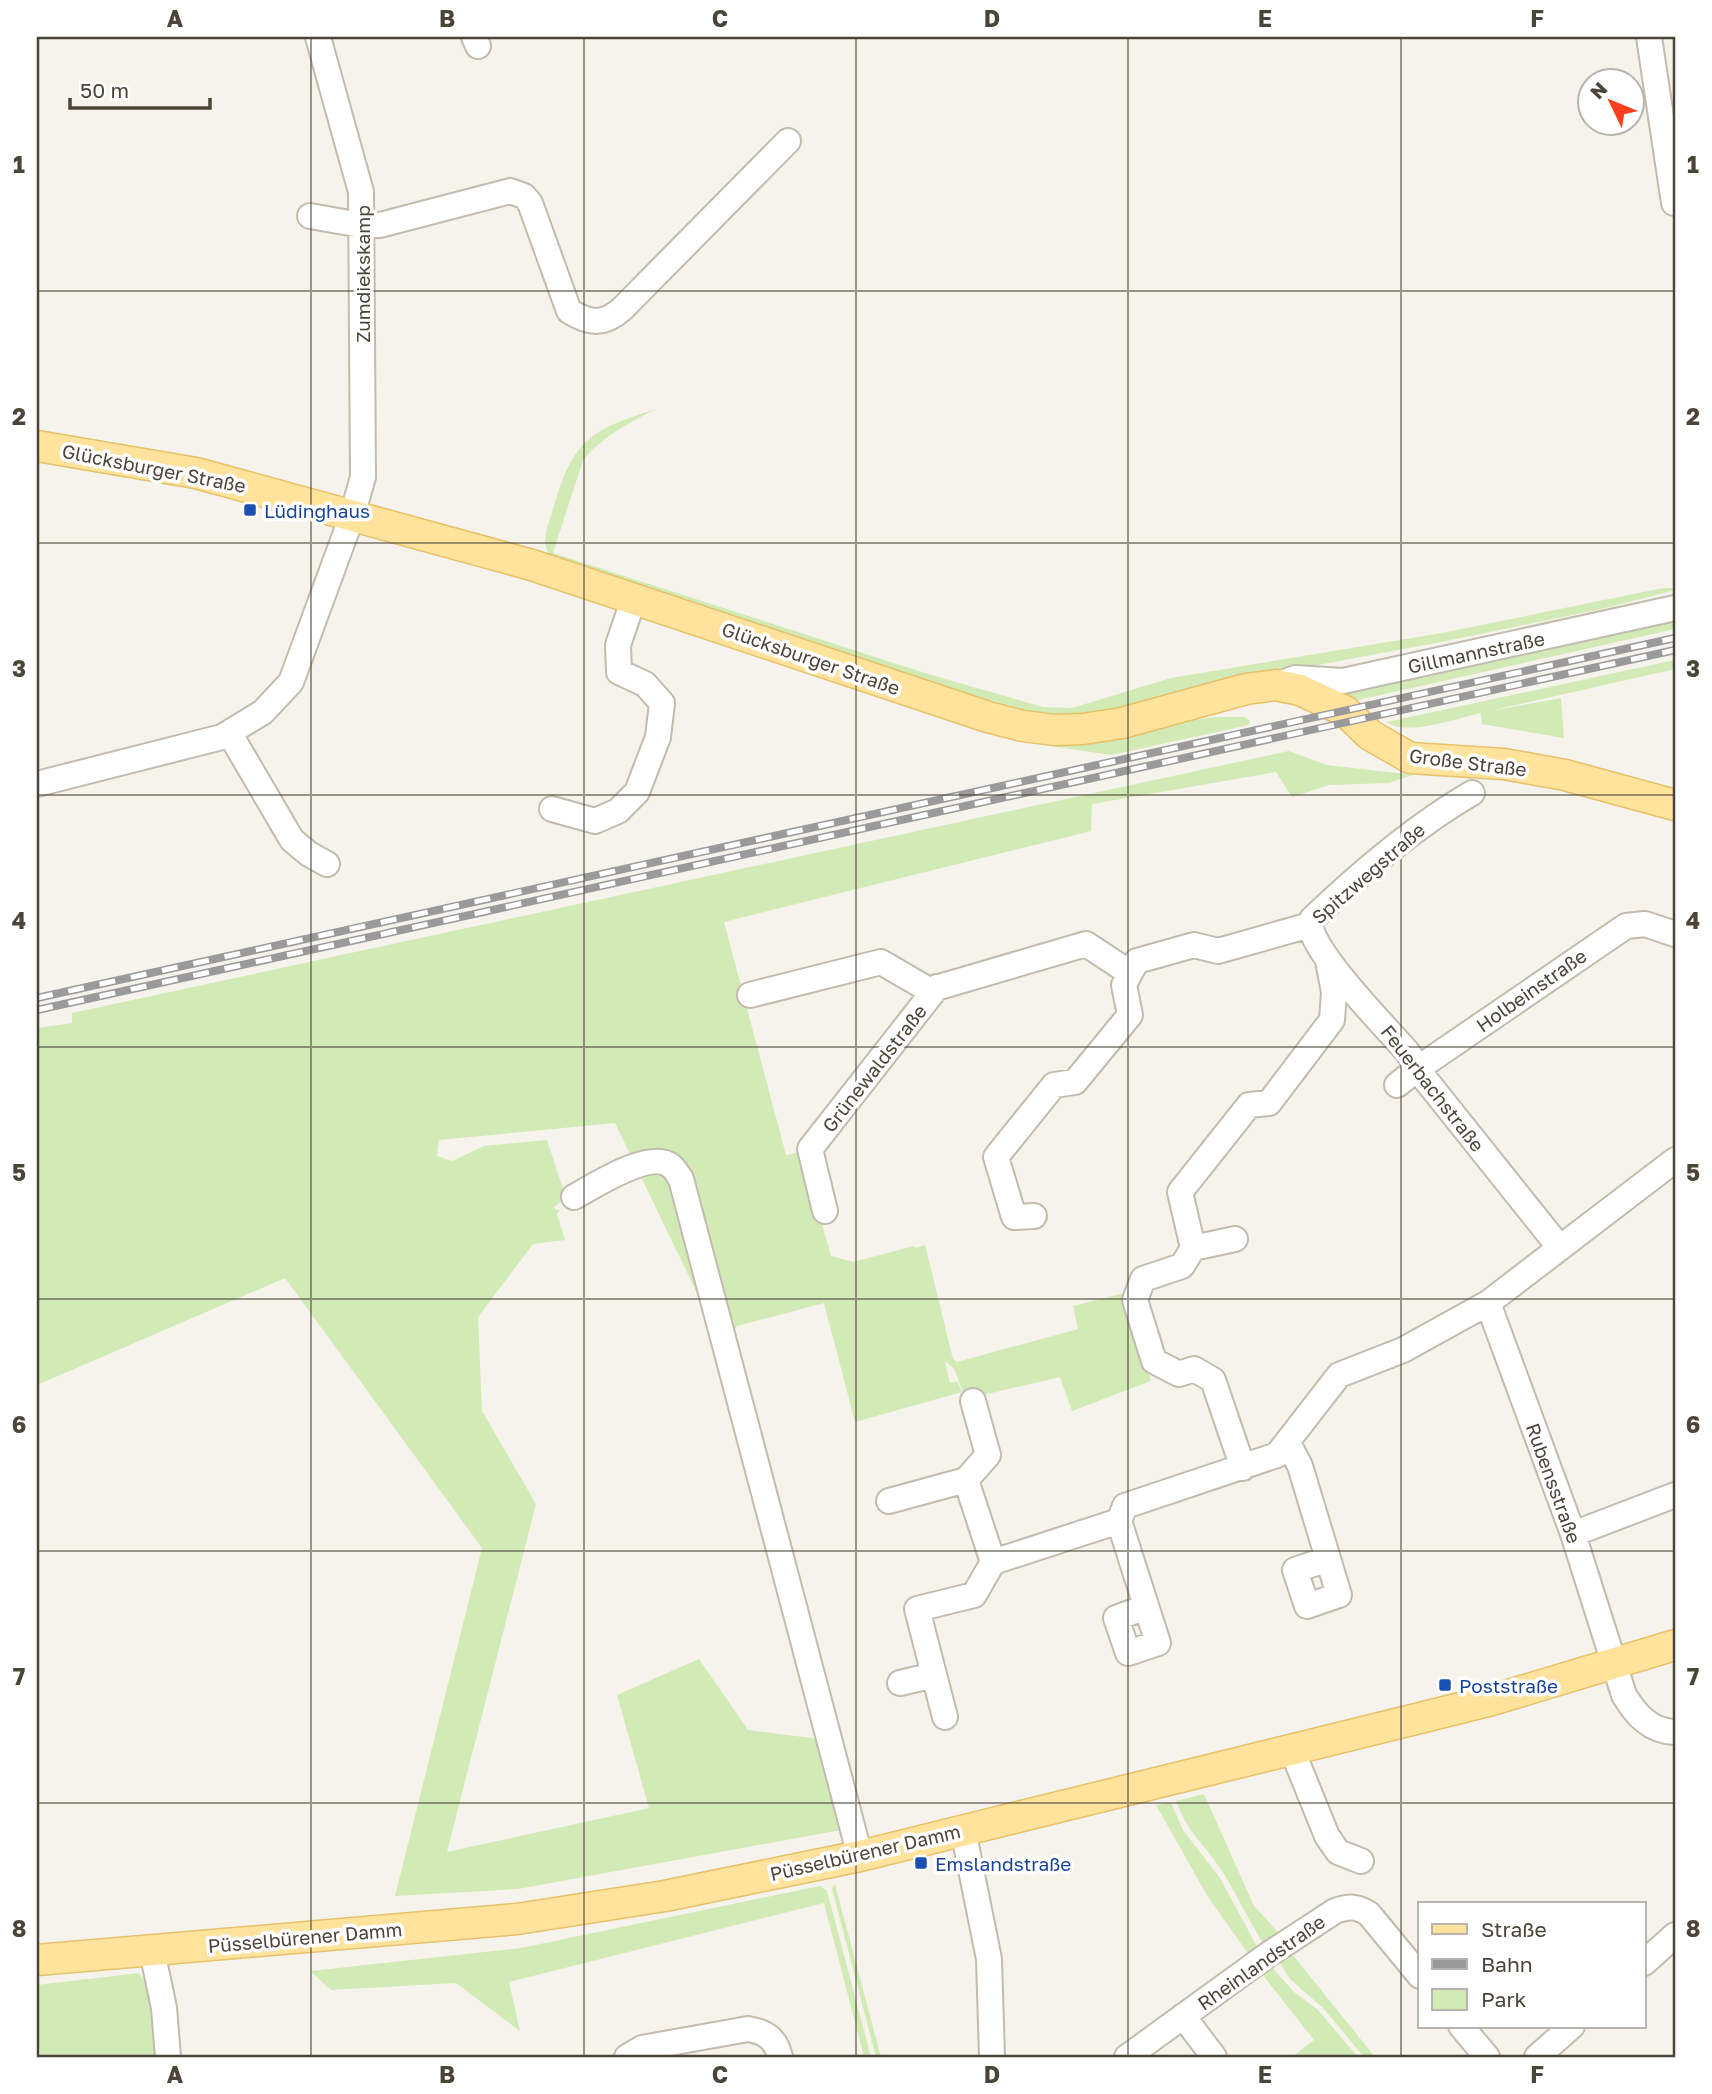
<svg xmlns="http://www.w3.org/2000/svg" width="1712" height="2094" viewBox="0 0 1712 2094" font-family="'Golos Text',sans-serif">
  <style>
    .green { fill: #d2eab5 }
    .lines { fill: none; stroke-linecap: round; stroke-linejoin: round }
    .minor-casing { stroke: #c2bbae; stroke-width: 28 }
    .major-casing { stroke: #e6c16a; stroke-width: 33 }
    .minor { stroke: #fff; stroke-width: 24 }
    .major { stroke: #ffe39c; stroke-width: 30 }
    .rail-casing { stroke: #9a9a9a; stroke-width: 8 }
    .rail { stroke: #fff; stroke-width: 5; stroke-dasharray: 16; stroke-linecap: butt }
    .grid { fill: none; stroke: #4b4439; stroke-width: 2; stroke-opacity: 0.55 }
    .transit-dot { fill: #1a4fb4; stroke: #fff; stroke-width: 2.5 }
    .labels { text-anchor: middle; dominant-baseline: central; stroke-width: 7; stroke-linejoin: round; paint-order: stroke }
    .street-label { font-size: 19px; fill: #4b4439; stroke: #fff }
    .transit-label { font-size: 19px; fill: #164399; stroke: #fff; text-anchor: start }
    .neatline { fill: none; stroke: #4b4439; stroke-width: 2.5 }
    .grid-label { font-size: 23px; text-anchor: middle; font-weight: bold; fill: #4b4439 }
  </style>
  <rect width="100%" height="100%" fill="#f6f3ec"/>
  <!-- green -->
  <path class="green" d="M656,409C629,423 603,436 583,460L553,553L928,674L1043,707L1072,708L1171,678L1442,633L1663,588H1675V590L1606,608L1441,642L1286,671L1106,714L1048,716L929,683L549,557C541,536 548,527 554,506C574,438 591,430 656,409Z
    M1675,615V629L1354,701L1345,698L1340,687Z
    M1675,660V669L1490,711L1561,698L1564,738L1482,724L1481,713C1458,718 1405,737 1387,722Z
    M868,688L1130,730L1214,717H1245L1250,721L1249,725L1111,755L1037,744L864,691Z
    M1289,751L1327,765L1413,775L1388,783L1329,785L1292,797L1276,772L1092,804L1091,831L724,922L786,1155L802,1152L831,1256L853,1262L914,1246L915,1248L925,1245L953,1359L957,1362L1078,1329L1073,1306L1128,1292L1151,1381L1072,1411L1060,1377L966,1399L954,1369L945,1361L950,1383L947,1384L957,1381L962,1392L855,1422L824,1303L737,1326L723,1347L615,1123L439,1140L437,1156L452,1161L484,1146L547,1140L566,1198L554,1207L556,1210L560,1209L557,1214L565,1240L533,1244L478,1317L482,1411L536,1504L447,1852L649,1808L617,1695L699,1659L748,1730L819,1739L841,1830L518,1889L395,1896L482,1548L285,1278L37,1385V1028L72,1023V1013Z
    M1204,1794L1254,1906L1284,1939L1268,1950C1251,1926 1239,1899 1224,1874C1207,1847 1188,1834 1176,1801Z
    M1171,1803L1183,1830L1220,1878L1261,1954L1252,1959L1208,1897L1156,1805Z
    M835,1884L881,2057H876L832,1889Z
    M820,1886L827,1891L871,2057H864L824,1903L509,1982L520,2031L456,1983L331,1990L310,1971L521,1948Z
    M1288,1949L1375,2057H1364L1323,2008L1290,1979L1276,1957Z
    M1267,1962L1294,1992L1317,2009L1358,2057H1292L1314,2040L1258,1969Z
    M139,1973L147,1986L157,2048L156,2057H39L40,2050L37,2039V1985Z"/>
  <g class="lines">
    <defs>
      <path id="minor" d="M474,37L478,46
        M1649,37L1674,203
        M310,216L361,225H380L510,191L524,196L530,203L569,311C590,324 604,325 622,309L788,141
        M1279,684L1295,678L1343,681L1675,608
        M230,734L292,840L309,854L327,864
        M37,784L222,737L263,712L291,682L352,516L363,477L361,192L318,37
        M552,809L595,821L618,811L637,792L658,737L662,703L645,684L619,672L618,645L634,598
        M1310,925C1316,957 1385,1026 1409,1054L1417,1069L1560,1248
        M1310,925L1312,919C1358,875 1417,825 1472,793
        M750,995L881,962L929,990L1086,944L1130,973L1137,961L1194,945L1218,951L1310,925
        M1397,1085L1417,1069L1626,926L1645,924L1675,934
        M574,1197C594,1186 651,1149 671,1166C675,1169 678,1175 681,1179L860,1856
        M825,1211L810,1149L937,987
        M1034,1216L1014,1217L996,1157L1054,1085L1075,1082L1130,1015L1124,985L1130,973
        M1193,1248L1235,1239
        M1488,1303L1573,1534L1624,1695C1636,1715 1650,1731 1675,1732
        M1288,1443L1300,1466L1339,1595L1307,1606L1295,1570L1328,1559
        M1243,1468L1213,1380L1194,1369L1179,1374L1154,1361L1135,1300L1143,1279L1182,1266L1193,1248L1180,1192L1249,1105L1269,1103L1332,1020L1334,992L1328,961
        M966,1480L988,1455L973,1401
        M889,1501L966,1480L993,1562L1119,1521L1125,1506L1277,1455L1339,1375L1403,1350L1488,1303L1675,1160
        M1119,1521L1158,1643L1128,1653L1116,1618L1146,1607
        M1573,1534L1675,1495
        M900,1683L934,1675
        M945,1717L917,1609L974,1595L993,1562
        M1292,1750L1327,1836L1338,1852L1361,1861
        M963,1830L989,1959L992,2057
        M152,1951L164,2008L168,2057
        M1644,1963L1675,1935
        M1183,2016L1214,2057
        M1461,2026L1487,2057
        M627,2057L642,2048L748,2029C766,2032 776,2039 780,2057
        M1127,2057L1269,1954L1335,1911C1349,1906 1357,1906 1369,1914L1420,1976
        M1537,2057L1572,2026"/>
      <path id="major" d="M37,446L196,473L532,565L988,717L1023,726L1055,730L1083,729L1122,723L1246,689L1276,685L1300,690L1345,711L1370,735L1410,758L1504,764L1565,775L1675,805
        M37,1960L517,1919L665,1896L860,1856L1412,1720L1492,1700L1675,1645"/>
    </defs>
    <!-- minor casing -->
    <use href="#minor" class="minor-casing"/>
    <!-- major casing -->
    <use href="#major" class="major-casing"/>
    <!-- minor -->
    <use href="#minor" class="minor"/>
    <!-- major -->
    <use href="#major" class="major"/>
    <defs>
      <path id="rail" d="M37,998L1675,638
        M37,1010L1675,650"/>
    </defs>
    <!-- rail casing -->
    <use href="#rail" class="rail-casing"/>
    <!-- rail -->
    <use href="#rail" class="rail"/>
  </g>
  <!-- grid -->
  <path class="grid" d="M311,37V2057M584,37V2057M856,37V2057M1128,37V2057M1401,37V2057M37,291H1675M37,543H1675M37,795H1675M37,1047H1675M37,1299H1675M37,1551H1675M37,1803H1675"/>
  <!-- markers -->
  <g class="transit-dot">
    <rect x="243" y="503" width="14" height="14" rx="3.5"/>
    <rect x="1438" y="1678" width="14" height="14" rx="3.5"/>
    <rect x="914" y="1856" width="14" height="14" rx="3.5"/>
  </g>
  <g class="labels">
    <!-- street labels -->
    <g class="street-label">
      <text transform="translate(362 274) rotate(-90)">Zumdiekskamp</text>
      <text transform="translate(154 468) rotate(11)">Glücksburger Straße</text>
      <text transform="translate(1476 652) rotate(-12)">Gillmannstraße</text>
      <text transform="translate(811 658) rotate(19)">Glücksburger Straße</text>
      <text transform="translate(1468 762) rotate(7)">Große Straße</text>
      <text transform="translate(1368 873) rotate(-41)">Spitzwegstraße</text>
      <text transform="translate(1531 990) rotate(-35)">Holbeinstraße</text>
      <text transform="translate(874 1068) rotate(-52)">Grünewaldstraße</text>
      <text transform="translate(1433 1088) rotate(52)">Feuerbachstraße</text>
      <text transform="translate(1554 1483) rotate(70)">Rubensstraße</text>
      <text transform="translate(865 1852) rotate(-13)">Püsselbürener Damm</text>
      <text transform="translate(305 1937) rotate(-5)">Püsselbürener Damm</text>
      <text transform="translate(1261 1962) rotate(-35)">Rheinlandstraße</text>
    </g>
    <!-- transit labels -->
    <g class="transit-label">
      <text x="264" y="510">Lüdinghaus</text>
      <text x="1459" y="1685">Poststraße</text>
      <text x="935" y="1863">Emslandstraße</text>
    </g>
  </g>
  <!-- border -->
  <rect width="1712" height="2094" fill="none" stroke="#ffffff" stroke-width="77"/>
  <!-- legend -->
  <rect x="1418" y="1902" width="228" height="126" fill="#ffffff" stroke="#b7b4b0" stroke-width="2"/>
  <rect x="1432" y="1924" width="35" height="10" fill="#ffe39c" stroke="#b7b4b0" stroke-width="2"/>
  <text x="1481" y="1937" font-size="21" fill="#4b4439">Straße</text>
  <rect x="1432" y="1959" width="35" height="10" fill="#9a9a9a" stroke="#b7b4b0" stroke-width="2"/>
  <text x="1481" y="1972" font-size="21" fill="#4b4439">Bahn</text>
  <rect x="1432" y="1989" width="35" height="21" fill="#d2eab5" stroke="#b7b4b0" stroke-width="2"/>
  <text x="1481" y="2007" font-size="21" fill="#4b4439">Park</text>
  <!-- north arrow -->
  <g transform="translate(1611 102) rotate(313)"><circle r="33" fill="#ffffff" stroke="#b7b4b0" stroke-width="2"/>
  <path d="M0-5L12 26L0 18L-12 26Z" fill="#fc3f1d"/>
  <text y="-10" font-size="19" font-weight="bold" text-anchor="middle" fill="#4b4439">N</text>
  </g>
  <!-- scale -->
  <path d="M70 98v10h140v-10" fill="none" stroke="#4b4439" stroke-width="3.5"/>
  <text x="80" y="98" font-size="21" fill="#4b4439" stroke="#ffffff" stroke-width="5" paint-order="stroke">50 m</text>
  <rect x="38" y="38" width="1636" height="2018" class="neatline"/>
  <g class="grid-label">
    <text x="175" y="27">A</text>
    <text x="447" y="27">B</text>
    <text x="720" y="27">C</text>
    <text x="992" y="27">D</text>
    <text x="1265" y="27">E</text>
    <text x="1537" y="27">F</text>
    <text x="19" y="173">1</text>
    <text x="1693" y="173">1</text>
    <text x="19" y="425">2</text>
    <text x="1693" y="425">2</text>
    <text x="19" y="677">3</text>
    <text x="1693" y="677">3</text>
    <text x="19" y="929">4</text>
    <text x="1693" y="929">4</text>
    <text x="19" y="1181">5</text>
    <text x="1693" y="1181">5</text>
    <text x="19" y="1433">6</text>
    <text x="1693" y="1433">6</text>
    <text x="19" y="1685">7</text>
    <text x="1693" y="1685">7</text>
    <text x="19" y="1937">8</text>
    <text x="1693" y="1937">8</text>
    <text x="175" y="2083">A</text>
    <text x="447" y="2083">B</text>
    <text x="720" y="2083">C</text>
    <text x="992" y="2083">D</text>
    <text x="1265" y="2083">E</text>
    <text x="1537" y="2083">F</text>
  </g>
</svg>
